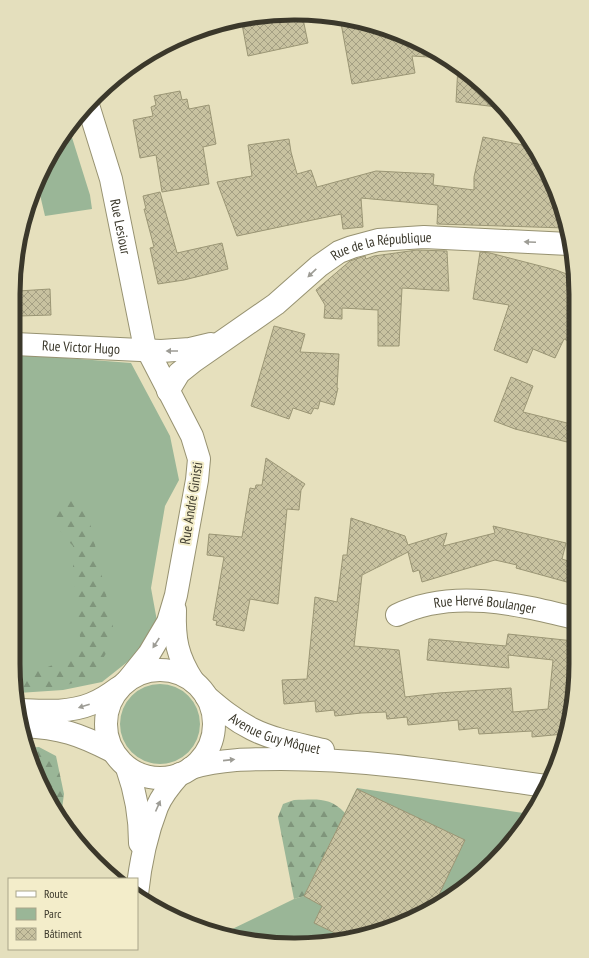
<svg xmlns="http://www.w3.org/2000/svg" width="589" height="958" viewBox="0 0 589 958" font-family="'PT Sans Narrow',sans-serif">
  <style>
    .green { fill: #9ab697 }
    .forest { fill: url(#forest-firs) }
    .building { fill: url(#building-cross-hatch); stroke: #9b9675 }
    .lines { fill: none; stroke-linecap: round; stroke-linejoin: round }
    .minor-casing { stroke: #979271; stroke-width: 24 }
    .major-casing { stroke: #979271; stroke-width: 24 }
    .minor { stroke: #fff; stroke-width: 22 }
    .major { stroke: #fff; stroke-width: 22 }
    .oneway { fill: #9d9c95 }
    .labels { text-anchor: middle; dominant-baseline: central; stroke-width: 4; stroke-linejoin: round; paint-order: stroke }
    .street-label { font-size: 14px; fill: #3b382b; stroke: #f3edca }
    .rim { fill: none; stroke: #3b382b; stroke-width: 5 }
  </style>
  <defs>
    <pattern id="forest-firs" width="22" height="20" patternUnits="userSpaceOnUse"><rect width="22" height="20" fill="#9ab697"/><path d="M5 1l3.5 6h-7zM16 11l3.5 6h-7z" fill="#7f957b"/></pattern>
    <pattern id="building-cross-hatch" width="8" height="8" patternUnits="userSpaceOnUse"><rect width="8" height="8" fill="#c8c2a0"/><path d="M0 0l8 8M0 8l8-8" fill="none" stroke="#a49f83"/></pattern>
  </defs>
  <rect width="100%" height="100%" fill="#e6e0bd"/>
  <!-- green -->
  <path class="green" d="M69,128L90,195L92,209L45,216L37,182Z
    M15,354L131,363L170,436L179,480L165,506L151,588L157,621L145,648L102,682L63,690L18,693L13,664Z
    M120 724a40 40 0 1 1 80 0a40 40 0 1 1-80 0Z
    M357,788L530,814L518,835L466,887L385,930L294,945L224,933L294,899L304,896Z"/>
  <!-- forest -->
  <path class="forest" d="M71,495L83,500L91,527L113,626L109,648L96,671L88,678L61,687H17L14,669L38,671L55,664L73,659L80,637L73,570V546C60,532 48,519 58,500Z
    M39,747L56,756L64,794L61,816L28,754L27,748Z
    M294,800C315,800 329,796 345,813L304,896L294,899L278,817L283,804Z"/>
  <!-- building -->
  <path class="building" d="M302,14L308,43L248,56L241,19L258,15Z
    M353,20L367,23L419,42L445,58L412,56L415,73L352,84L341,23Z
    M458,66L466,71L505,108L456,102Z
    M180,91L182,100L187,99L189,109L209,105L216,144L203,147L209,184L162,192L156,155L140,158L133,120L153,116L151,107L156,105L154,96Z
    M483,137L533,147L538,154L561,204L566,228L437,224L438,205L361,198L363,227L343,229L341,214L237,236L217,182L252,176L248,145L289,139L291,152L297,174L311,170L317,187L376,171L434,174L433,185L474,190V177Z
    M160,192L177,253L222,243L228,269L184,280L158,284L150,248L154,247L144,209H146L143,196Z
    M417,250L447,251L449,291L402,288L399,346H378V310L342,308V319L324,318L325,305L316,290L350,261L365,256L366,259L374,256Z
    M480,252L490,253L556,270L572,276L575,280V344L564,339L555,358L533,349L527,363L494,350L509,305L473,299Z
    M50,289L51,315L19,316L18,291Z
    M274,326L305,334L300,352L339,354L337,388H338L334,405L320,401L318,409L314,408L311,414L293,408L289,419L251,406Z
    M511,377L533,386L523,412L575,425V444L515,429L494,421Z
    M266,458L305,484L301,490L299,510L287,509L278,604L250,599L244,631L216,625L217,621L213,620L224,557L207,555L209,534L242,537L250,488L255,489L256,485H262Z
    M351,518L405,536L408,545L447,533L443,546L495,533L493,526L566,543L562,559L574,563V584L516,568L517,565L495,560L422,582L419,570L413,572L408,552L362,575L354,646L399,650L405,697L439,693L511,688L513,712L548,709L553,660L508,655L509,668L427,660L429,639L506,646L508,634L574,641V688L565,687L569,719L564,734L532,737V731L479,734L478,728L459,730L458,720L408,725L407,717L387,719L386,712L361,713L335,716L334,710L316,712L315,701L284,704L282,680L307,679L315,597L337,602L343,555H347Z
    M357,789L465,840L435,903L385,930L343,937L314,923L322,906L304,896Z"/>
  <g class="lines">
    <defs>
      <g id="minor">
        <path id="s1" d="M88,105L111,179L144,343L192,436L199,459L197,480L176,595L168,622L149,654L128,680"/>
        <path id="s2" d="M15,344L161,351L190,349L211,344"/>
        <path id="s3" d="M168,391L179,373L194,361L276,304L319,266L339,252L352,247L378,240L424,237L569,244"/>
        <path d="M175,610C174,639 177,656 193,681"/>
        <path id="s4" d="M397,615C452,588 517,604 574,618"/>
        <path d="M127,768C136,793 140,817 140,843"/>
        <path d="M137,894C140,865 146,835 157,807C162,795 171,784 180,774"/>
      </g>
      <g id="major">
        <circle cx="160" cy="724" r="54"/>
        <path id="s5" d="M206,696C220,708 234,720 252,729C274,740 299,744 323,750"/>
        <path d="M21,710C44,711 69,713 91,704C101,700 110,694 118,688"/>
        <path d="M23,726C61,728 79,734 112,751"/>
        <path d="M191,768C221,759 251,759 281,759C370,759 458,774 546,786"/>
      </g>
    </defs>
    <!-- minor casing -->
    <use href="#minor" class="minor-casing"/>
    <!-- major casing -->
    <use href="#major" class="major-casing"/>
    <!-- minor -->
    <use href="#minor" class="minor"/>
    <!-- major -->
    <use href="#major" class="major"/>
  </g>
  <!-- one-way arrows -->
  <defs><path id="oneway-solid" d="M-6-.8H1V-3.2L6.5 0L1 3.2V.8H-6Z"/></defs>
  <g class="oneway">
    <use href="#oneway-solid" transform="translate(530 242) rotate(-177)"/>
    <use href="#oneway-solid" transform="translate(312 273) rotate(136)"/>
    <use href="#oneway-solid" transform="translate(172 351) rotate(180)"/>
    <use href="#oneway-solid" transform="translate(156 643) rotate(123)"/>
    <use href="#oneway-solid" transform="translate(84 706) rotate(162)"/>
    <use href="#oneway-solid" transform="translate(229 760) rotate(-6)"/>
    <use href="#oneway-solid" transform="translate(158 806) rotate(-66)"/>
  </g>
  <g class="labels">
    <!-- street labels -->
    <g class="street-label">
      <text stroke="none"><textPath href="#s1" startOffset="126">Rue Lesiour</textPath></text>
      <text stroke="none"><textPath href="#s3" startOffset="265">Rue de la République</textPath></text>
      <text stroke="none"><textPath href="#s2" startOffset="66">Rue Victor Hugo</textPath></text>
      <text transform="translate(191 503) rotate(-81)">Rue André Ginisti</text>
      <text stroke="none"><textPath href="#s4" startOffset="90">Rue Hervé Boulanger</textPath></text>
      <text stroke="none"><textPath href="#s5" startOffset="80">Avenue Guy Môquet</textPath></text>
    </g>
  </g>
  <!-- crop -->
  <path d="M0 0H589V958H0ZM294 20H295A274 274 0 0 1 569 294V664A274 274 0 0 1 295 938H294A274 274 0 0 1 20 664V294A274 274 0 0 1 294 20Z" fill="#e4dfbd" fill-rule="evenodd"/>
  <path class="rim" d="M294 20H295A274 274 0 0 1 569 294V664A274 274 0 0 1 295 938H294A274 274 0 0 1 20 664V294A274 274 0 0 1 294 20Z"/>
  <!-- legend -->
  <rect x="8" y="878" width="130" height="72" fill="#f3edca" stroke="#a9a58a"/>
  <rect x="16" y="891" width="20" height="6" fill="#ffffff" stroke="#a9a58a"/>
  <text x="44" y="898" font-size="12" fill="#3b382b">Route</text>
  <rect x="16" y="908" width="20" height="12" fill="#9ab697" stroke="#a9a58a"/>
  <text x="44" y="918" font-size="12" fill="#3b382b">Parc</text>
  <rect x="16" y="928" width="20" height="12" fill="url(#building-cross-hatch)" stroke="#a9a58a"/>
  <text x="44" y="938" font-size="12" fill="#3b382b">Bâtiment</text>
</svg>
